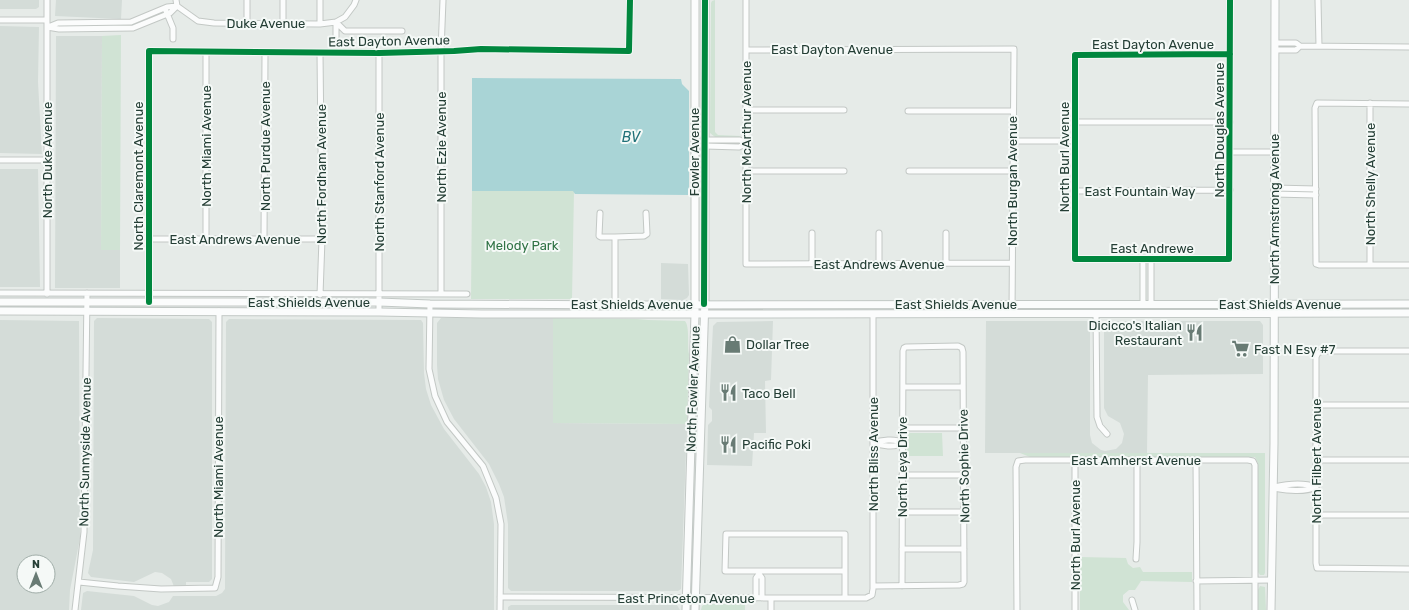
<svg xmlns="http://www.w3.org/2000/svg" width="1409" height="610" viewBox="0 0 1409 610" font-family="Rubik,sans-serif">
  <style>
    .built { fill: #d4dcd8; fill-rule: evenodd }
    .green { fill: #d0e3d4 }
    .water { fill: #a9d4d6 }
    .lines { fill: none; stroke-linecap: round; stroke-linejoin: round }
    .street-casing { stroke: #c3c8c5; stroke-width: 7 }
    .secondary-casing { stroke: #c2c8c5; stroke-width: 9 }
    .street { stroke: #fbfcfc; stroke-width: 5 }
    .secondary { stroke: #fbfcfc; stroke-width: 7 }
    .cycleway-casing { stroke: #f5f9f7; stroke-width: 8 }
    .cycleway { stroke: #00873e; stroke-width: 6 }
    .labels { text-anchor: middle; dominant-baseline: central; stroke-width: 4; stroke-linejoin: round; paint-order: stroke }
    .street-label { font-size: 13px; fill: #243e35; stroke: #f5f9f7 }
    .park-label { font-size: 13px; fill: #307345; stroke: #f5f9f7 }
    .poi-label { font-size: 13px; fill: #243e35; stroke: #f5f9f7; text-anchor: start }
    .water-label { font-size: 14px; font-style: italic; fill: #207078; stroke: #f5f9f7 }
  </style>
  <rect width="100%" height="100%" fill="#e6ebe8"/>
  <!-- built -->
  <path class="built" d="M0,0H39V7L36,9H0Z
    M56,0H122L121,19L55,16Z
    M0,26L39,27L38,82L42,154L0,153Z
    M56,36H102L101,250H120V288H55Z
    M0,169H38L40,287H0Z
    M661,263L688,264L689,295L687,298L683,300L661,299Z
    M97,318L209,319L212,322V579L209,582H186V589H175L171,579L162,573L155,572L134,582L91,577L88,573L93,550L94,321Z
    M441,318H553V423L687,424L681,589L678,591H511L508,588V524L504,497L499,484L489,464L454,419L444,400L438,379L437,365V323Z
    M229,319L421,320L423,323L424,373L426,389L431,405L444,429L479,474L486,487L491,502L494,524V610H81L83,593L87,591L134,596L152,605L158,606L169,602L173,596H216L222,593L225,589L226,322Z
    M0,320L79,321L80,538L70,590L69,610H0ZM24,562H48V586H24Z
    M773,321L771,380L765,381L766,433H754L752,466L707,465L708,425L712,421V410L709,407L713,326L717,322Z
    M986,321H1087L1090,324V435L1092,443L1101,450L1105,451L1116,449L1122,443L1124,434L1120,423L1108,416L1104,408V324L1107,321H1260L1263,325V374L1148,375L1147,453H985Z
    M511,605H677L680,610H508V607Z"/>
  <!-- green -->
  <path class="green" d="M715,0V132L718,135L741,136L739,137H715L710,133L711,3L712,1Z
    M121,35L120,250H101L102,36Z
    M472,191H574L572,299H471Z
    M553,318L637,319L648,320L685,321C690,327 687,345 689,354L687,424L553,423Z
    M909,433H942L943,456H907V434Z
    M1020,453H1265V573L1264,575H1260L1258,572V463L1255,457H1030Z
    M1080,557L1126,558L1128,564L1133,568L1140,567L1143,572H1192V582L1141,581L1135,590H1129L1123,595V602L1129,610H1080Z
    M1260,586L1265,587L1266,610H1258V590Z
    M705,604H745V610H701L702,606Z"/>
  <!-- water -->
  <path class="water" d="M472,78L681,79L682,84L689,91V195L575,194L573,191H472Z"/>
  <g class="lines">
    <defs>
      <path id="street" d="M176,0L177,6L198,21L214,23L320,24L336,22L345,17L354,5L356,0
        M320,0V24
        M746,0V264L1012,263
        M1318,0L1319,46
        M166,11L173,28V39
        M0,20H47
        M336,22L345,31H402
        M336,22V39
        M283,23V0
        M247,24V0
        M47,27L59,29L133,28L170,13L177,6
        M48,27L58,23L131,22L167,7L177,6
        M1275,43H1296L1300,46L1409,47
        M746,50L1014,49L1012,313
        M1275,50H1296L1300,46
        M206,52V239
        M379,53V312
        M1230,54L1075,55V259H1229L1230,0
        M1409,104L1317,103L1315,108L1316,264L1319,265H1409
        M746,110H844
        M908,111H1013
        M1075,122H1230
        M705,140H740L746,144
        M1012,141H1075
        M705,146L739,147L746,144
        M1230,152H1274
        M0,160H47
        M746,171H844
        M909,171H1013
        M1274,188L1316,189
        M1075,191L1230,190
        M1274,194L1316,195
        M600,213L599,236L601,237H615V305
        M615,237L644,236L647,234L646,213
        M149,239H322
        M264,239L265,53
        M1143,259V304
        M1151,259V304
        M946,263V233
        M812,264V233
        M879,264V233
        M1370,265V103
        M0,293L467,294
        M47,294V0
        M441,294V51L443,0
        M320,295L322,239L320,53
        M149,302V51L379,53L454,51L481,49L629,51L630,0
        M430,304L429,369L435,396L447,422L483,466L496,498L501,524L500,610
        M1096,313L1097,417L1100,426L1107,434
        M1409,351H1322L1318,353L1316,357V563L1317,568L1409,569
        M903,387H963
        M1316,405H1409
        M903,428H963
        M873,443C881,446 895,448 903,443
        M873,443C881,440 895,438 903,443
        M1075,460V610
        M1196,460L1197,610
        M1316,460H1409
        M902,475H965
        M1274,487C1287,484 1303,482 1316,487
        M1273,488C1286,490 1303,493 1316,487
        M902,512H965
        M1316,515H1409
        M902,549H964
        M1136,559L1137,542V460
        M759,571V574L762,578V598
        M1196,581L1271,580
        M79,582L118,586L161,589L215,588L218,577L219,311
        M873,586L959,585L963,584L964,582L963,352L962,348L958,346L906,347L904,348L903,351L902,586
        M500,597L866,598L872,595L873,589V314
        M756,598V578L759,574
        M771,598V610
        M845,598V534H726L725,571H845
        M1132,600L1135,610
        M75,610L84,532L87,293
        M1017,610L1016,467L1018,461L1025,460H1248L1253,461L1255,465V610"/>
      <path id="secondary" d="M0,302H379L430,304L641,305L1409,304
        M0,311L379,312L482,314H695L1409,313
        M686,610L695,314V0
        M695,610L705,298V0
        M1271,610L1274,443L1275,0"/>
    </defs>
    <!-- street casing -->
    <use href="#street" class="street-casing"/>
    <!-- secondary casing -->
    <use href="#secondary" class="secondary-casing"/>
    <!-- street -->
    <use href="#street" class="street"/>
    <!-- secondary -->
    <use href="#secondary" class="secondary"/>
    <defs>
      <path id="cycleway" d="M1230,54L1075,55V259H1229L1230,0
        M149,302V51L379,53L454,51L481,49L629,51L630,0
        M704,304L705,0"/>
    </defs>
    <!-- cycleway casing -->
    <use href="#cycleway" class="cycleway-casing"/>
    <!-- cycleway -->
    <use href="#cycleway" class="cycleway"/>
  </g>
  <!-- icons -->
  <defs>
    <symbol id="restaurant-bare" viewBox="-9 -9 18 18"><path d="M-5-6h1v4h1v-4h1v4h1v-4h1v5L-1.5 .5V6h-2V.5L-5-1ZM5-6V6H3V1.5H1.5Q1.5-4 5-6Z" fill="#687b74" stroke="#f5f9f7" stroke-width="2.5" paint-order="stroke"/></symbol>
    <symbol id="shop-bare" viewBox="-9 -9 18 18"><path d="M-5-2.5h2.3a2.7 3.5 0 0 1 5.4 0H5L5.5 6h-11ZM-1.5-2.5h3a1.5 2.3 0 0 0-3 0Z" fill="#687b74" stroke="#f5f9f7" stroke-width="2.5" paint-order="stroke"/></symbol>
    <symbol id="supermarket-bare" viewBox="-9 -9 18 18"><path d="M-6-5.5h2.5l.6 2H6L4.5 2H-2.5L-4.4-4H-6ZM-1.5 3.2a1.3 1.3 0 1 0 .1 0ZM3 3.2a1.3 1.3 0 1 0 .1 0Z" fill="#687b74" stroke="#f5f9f7" stroke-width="2.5" paint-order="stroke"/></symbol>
  </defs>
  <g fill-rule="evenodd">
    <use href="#restaurant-bare" x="1182" y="320" width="25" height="25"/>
    <use href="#shop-bare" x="720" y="332" width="25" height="25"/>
    <use href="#supermarket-bare" x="1228" y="336" width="25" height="25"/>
    <use href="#restaurant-bare" x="716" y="380" width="25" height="25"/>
    <use href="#restaurant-bare" x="716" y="432" width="25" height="25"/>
  </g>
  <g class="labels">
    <!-- street labels -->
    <g class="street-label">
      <text x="266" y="23">Duke Avenue</text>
      <text transform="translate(389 41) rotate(-1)">East Dayton Avenue</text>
      <text x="1153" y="44">East Dayton Avenue</text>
      <text x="832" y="49">East Dayton Avenue</text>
      <text transform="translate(1219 130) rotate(-90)">North Douglas Avenue</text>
      <text transform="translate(746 132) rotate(-90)">North McArthur Avenue</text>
      <text transform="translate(206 146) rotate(-90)">North Miami Avenue</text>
      <text transform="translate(265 146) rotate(-90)">North Purdue Avenue</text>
      <text transform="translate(441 147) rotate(-90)">North Ezie Avenue</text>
      <text transform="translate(694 152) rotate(-90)">Fowler Avenue</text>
      <text transform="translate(1064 157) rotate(-90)">North Burl Avenue</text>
      <text transform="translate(47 160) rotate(-90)">North Duke Avenue</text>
      <text transform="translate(321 174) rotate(-90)">North Fordham Avenue</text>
      <text transform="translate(138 176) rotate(-90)">North Claremont Avenue</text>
      <text transform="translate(1012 181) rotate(-90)">North Burgan Avenue</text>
      <text transform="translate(379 182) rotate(-90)">North Stanford Avenue</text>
      <text transform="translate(1370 184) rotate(-90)">North Shelly Avenue</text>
      <text x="1140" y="191">East Fountain Way</text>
      <text transform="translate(1274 209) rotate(-90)">North Armstrong Avenue</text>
      <text x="235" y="239">East Andrews Avenue</text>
      <text x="1152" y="248">East Andrewe</text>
      <text x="879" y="264">East Andrews Avenue</text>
      <text x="309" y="302">East Shields Avenue</text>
      <text x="632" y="304">East Shields Avenue</text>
      <text x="956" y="304">East Shields Avenue</text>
      <text x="1280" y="304">East Shields Avenue</text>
      <text transform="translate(693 389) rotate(-88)">North Fowler Avenue</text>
      <text transform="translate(85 452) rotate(-89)">North Sunnyside Avenue</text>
      <text transform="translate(873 454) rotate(-90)">North Bliss Avenue</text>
      <text x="1136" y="460">East Amherst Avenue</text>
      <text transform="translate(1316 461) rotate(-90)">North Filbert Avenue</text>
      <text transform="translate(964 466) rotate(-91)">North Sophie Drive</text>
      <text transform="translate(902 467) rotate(-90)">North Leya Drive</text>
      <text transform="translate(218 477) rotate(-90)">North Miami Avenue</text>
      <text transform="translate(1075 535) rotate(-90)">North Burl Avenue</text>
      <text x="686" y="598">East Princeton Avenue</text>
    </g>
    <!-- park labels -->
    <g class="park-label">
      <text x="522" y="245">Melody Park</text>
    </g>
    <!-- poi labels -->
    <g class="poi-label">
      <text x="1182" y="325" text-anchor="end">Dicicco's Italian<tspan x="1182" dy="15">Restaurant</tspan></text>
      <text x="746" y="344">Dollar Tree</text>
      <text x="1254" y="349">Fast N Esy #7</text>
      <text x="742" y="393">Taco Bell</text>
      <text x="742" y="444">Pacific Poki</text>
    </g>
    <!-- water labels -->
    <g class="water-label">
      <text x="631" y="137">BV</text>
    </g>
  </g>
  <!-- north arrow -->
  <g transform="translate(36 574)"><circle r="19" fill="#f5f9f7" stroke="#a1aea9"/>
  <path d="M0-3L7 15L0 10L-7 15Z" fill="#687b74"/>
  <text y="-6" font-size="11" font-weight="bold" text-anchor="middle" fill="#243e35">N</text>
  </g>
</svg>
